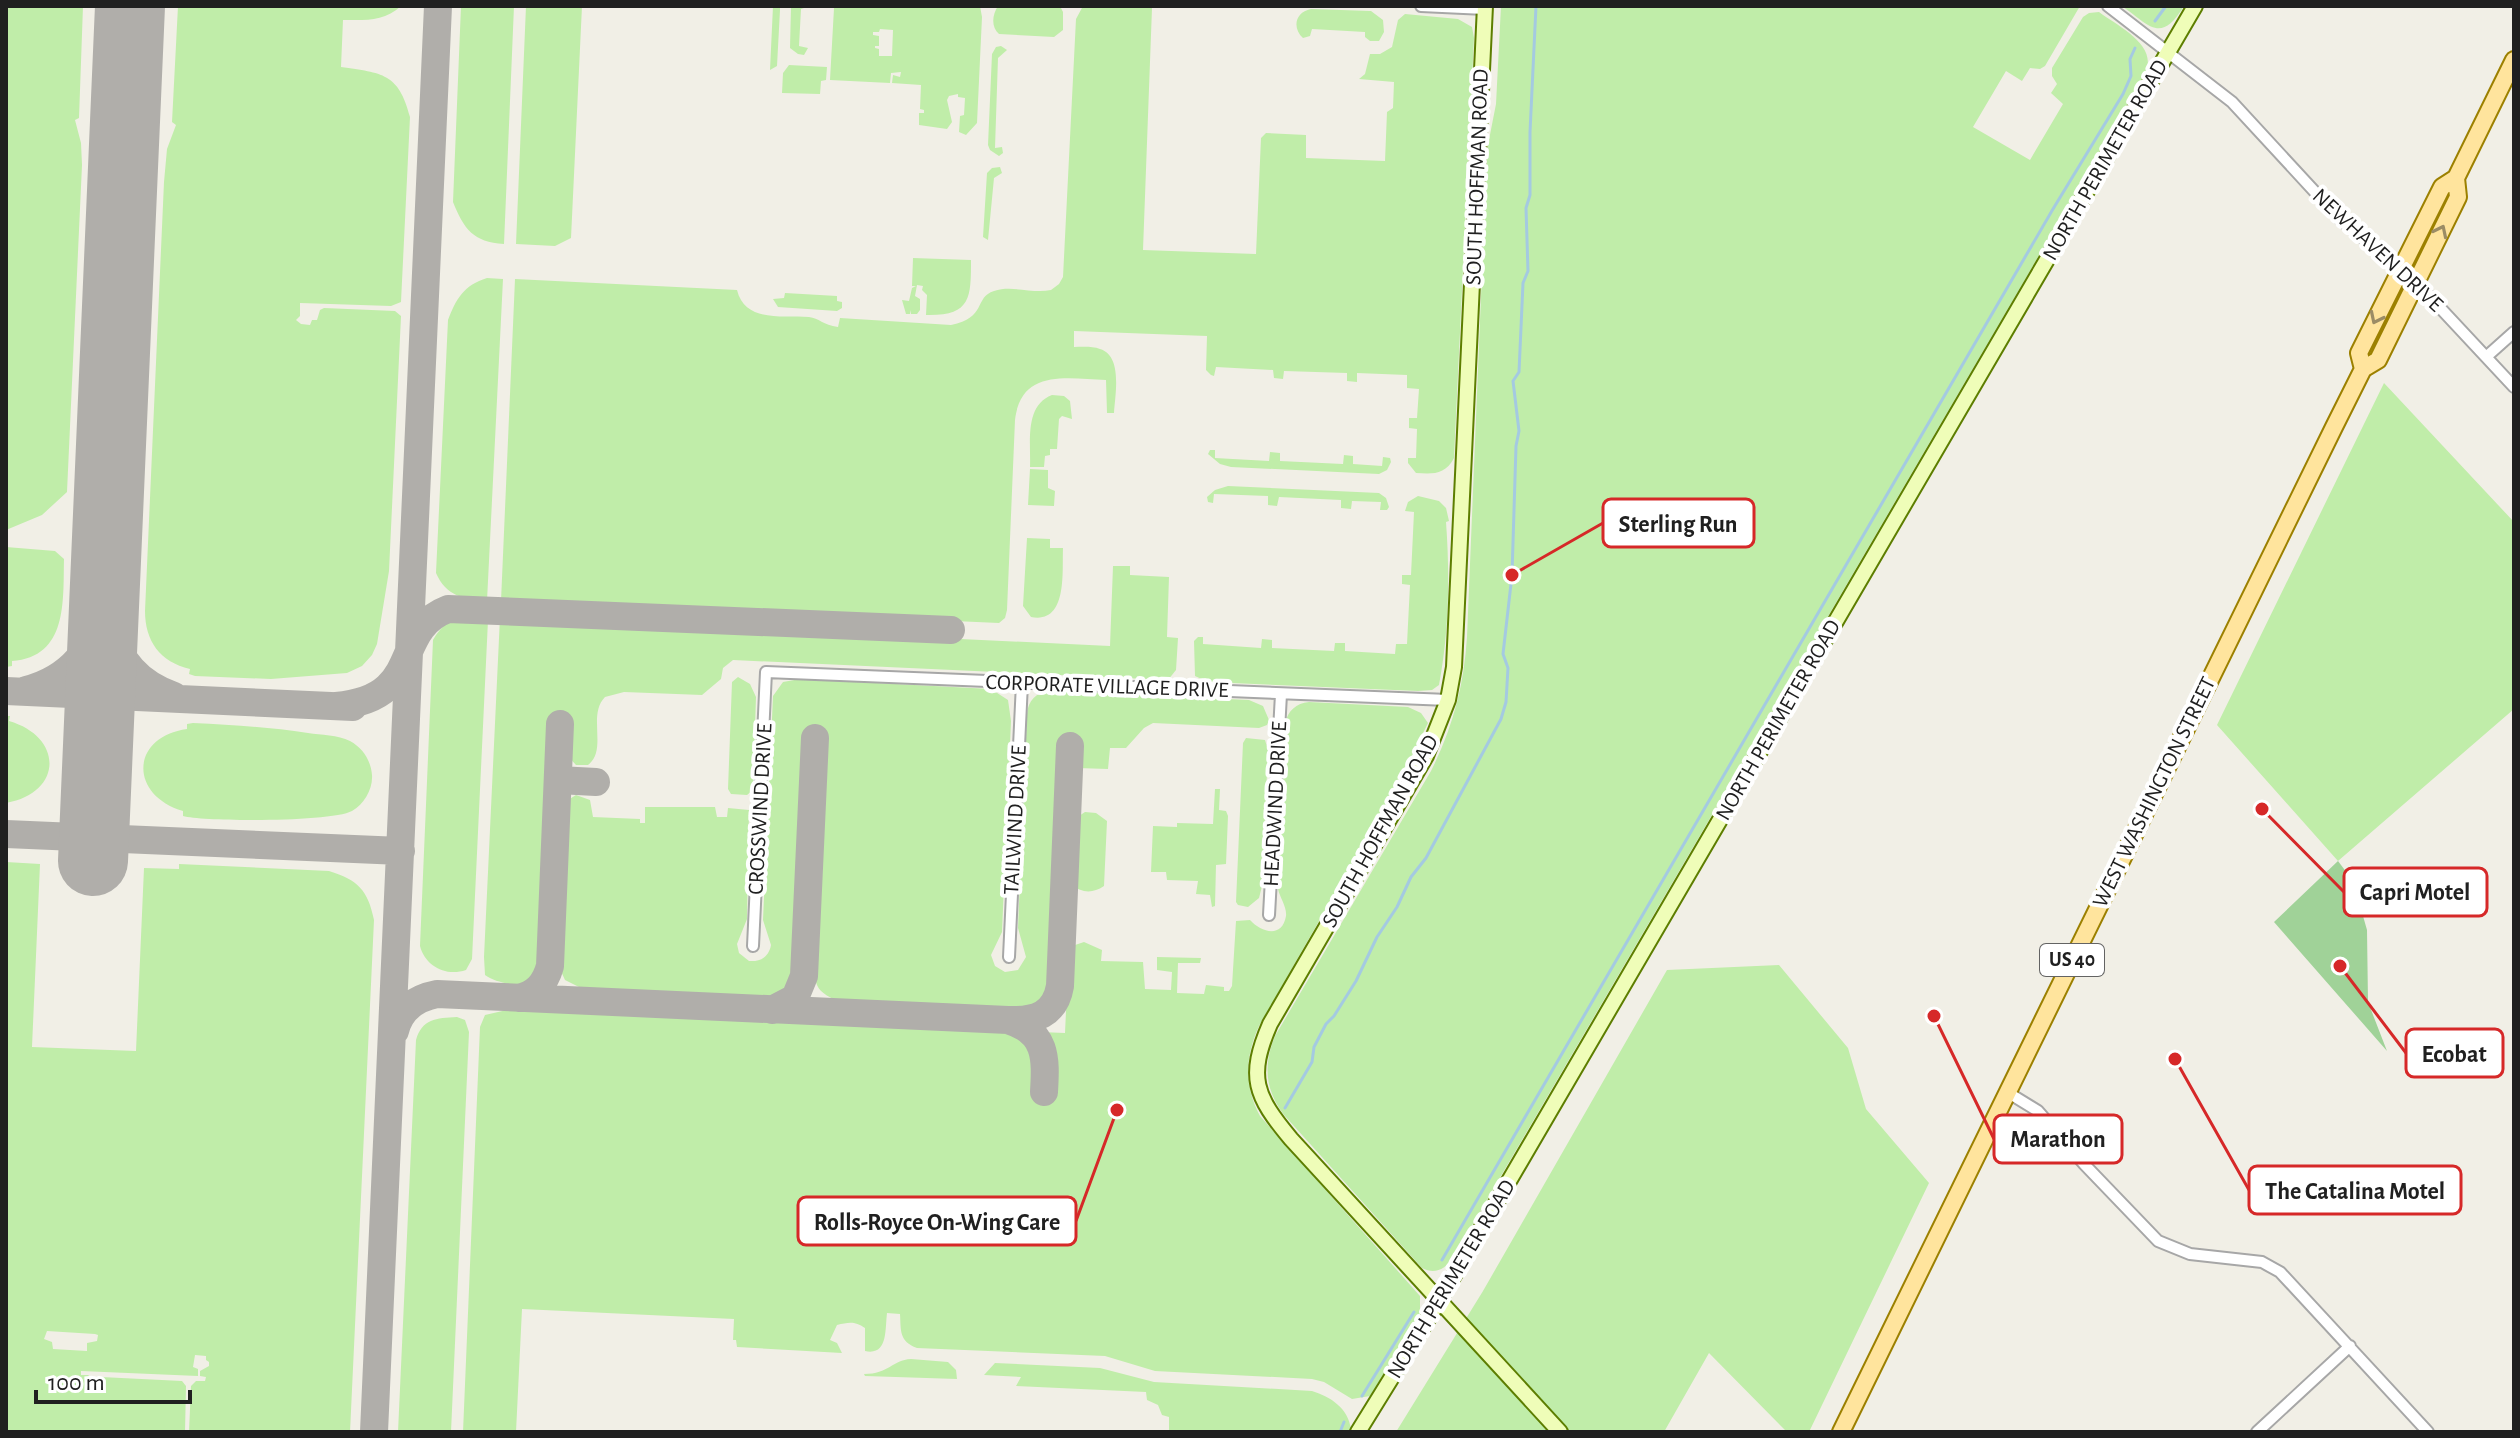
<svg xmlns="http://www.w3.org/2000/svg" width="2520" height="1438" viewBox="0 0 2520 1438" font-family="'Alegreya Sans',sans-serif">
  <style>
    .grass { fill: #c0eda9; fill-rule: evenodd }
    .forest { fill: #a0d298 }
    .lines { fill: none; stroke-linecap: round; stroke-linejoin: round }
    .stream { stroke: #a4cae1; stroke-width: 3 }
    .taxiway { stroke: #b0aeaa; stroke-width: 28 }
    .runway { stroke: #b0aeaa; stroke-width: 70 }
    .street-casing { stroke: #a7a7a7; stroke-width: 14 }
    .secondary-casing { stroke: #5d7e00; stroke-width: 18 }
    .primary-casing { stroke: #9c8000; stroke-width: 20 }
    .street { stroke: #fff; stroke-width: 10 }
    .secondary { stroke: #effdb8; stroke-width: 14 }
    .primary { stroke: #ffe49d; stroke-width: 16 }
    .oneway { stroke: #9b8c65 }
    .labels { text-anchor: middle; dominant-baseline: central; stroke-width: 8; stroke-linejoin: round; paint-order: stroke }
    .shield { fill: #fff; stroke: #636363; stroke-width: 2 }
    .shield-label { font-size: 20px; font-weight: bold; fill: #202020 }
    .street-label { font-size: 22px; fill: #202020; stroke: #fff }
    .leader { fill: none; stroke: #d62828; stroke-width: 3 }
    .callout-dot { fill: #d62828; stroke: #fff; stroke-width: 3 }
    .callout { fill: #fff; stroke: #d62828; stroke-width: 3 }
    .callout-label { font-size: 24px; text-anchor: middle; font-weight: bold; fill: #202020 }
  </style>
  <rect width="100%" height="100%" fill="#f1efe6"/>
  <!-- grass -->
  <path class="grass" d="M6,6H83L79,118L75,120L81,143L82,165L67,492L42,515L6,530Z
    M178,6H401C384,22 365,20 343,20L341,67C382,73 399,73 410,117L401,302L391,306L300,303V316L296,320L301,324L310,325L312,320H317L320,310L324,308L395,311L401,316L389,571L377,644L372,655L362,666L347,673L271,679L195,676L189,674L190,669C160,662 145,641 145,611L164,182L167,149L176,125L172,122Z
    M461,6H514L504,244C473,242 464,229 453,202Z
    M526,6H582L571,238L555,246L516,244Z
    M773,6H780V10L777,66L770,70Z
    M791,6H810L801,9L799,46L808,48L804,55L798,54L790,48Z
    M980,6L982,17L977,123L966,135L959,132L960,116L964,115L965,98L958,97V94L949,96L947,100L952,122L947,129L919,125V113H924V110L920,109L921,85L892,83L893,75L900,77L901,72L891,73L890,83L830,80L834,8L822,6ZM880,29L893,30L892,56H879V49L875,48V46H879V36L873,35V32H879Z
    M998,6H1060L1063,12V30L1054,37L999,34C991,27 992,15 998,6Z
    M1083,6L1152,8L1143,250L1256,254L1261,138L1266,133L1306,135V158L1385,161L1387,112L1393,108L1394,82L1359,79L1365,74L1370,54H1380L1392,47L1398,20L1405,14L1458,19L1472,27L1474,38L1454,458C1445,475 1433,474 1416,473L1408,463V458H1416L1417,429L1409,428V418H1417L1419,389L1407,388V375L1357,373V382L1347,381V373L1284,371L1283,379L1274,378L1273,370L1216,367L1214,376L1211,375L1206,370L1207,336L1074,331V347C1082,347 1092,346 1100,349C1123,356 1115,395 1114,413H1107L1106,380C1068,379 1021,368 1015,420L1007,610L1005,618L999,623L501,601L515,279L737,290C745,323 783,315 809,317C819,318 823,325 838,327L840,318L951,325C987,318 974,297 994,291C1012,285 1033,294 1051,290L1059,284L1063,277L1076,19Z
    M1501,6H2080L2045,66L2040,69L2030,68L2022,81L2006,71L1973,127L2030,160L2063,104L2051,93L2057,84L2052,76V68L2083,17L2089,13L2099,12C2119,27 2159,45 2145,74L1453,1258C1445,1269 1435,1275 1422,1268L1284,1115C1265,1090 1263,1065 1275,1036L1431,771C1453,727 1464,685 1467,637L1487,150L1496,104Z
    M2122,6H2184C2161,44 2150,26 2122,6Z
    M1311,9L1371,11L1383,20L1384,32L1379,41H1370L1365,37V32L1312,29L1310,36L1303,38C1292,28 1295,12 1311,9Z
    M1001,46L1007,50L998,58L995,148L1002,147L1003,153L999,156L990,150L988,145L992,54L996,47Z
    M789,65L827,67L826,80L821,81L820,94L782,93L783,73Z
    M1000,167L1002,173L994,178L988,240L983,237L987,173L992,168Z
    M913,258L971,260C971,298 971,316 926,315L927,295L922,290L923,286L917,285L915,296L920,299V310L917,314H911V310L910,314H906L902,300L909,301L912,288L916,286H912Z
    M487,278L503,279L487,601C463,599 446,596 436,573L448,320C456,299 464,285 487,278Z
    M785,293L837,296V301L842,302V308L837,311L778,307L773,299L784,298Z
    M2384,383L2514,522V709L2338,861L2217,725Z
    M1052,395L1064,396L1070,401L1072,419L1062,416L1059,419L1057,449H1050V455L1045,456L1044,467H1030C1031,442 1024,406 1052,395Z
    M1210,450H1215V458L1269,461L1270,452L1280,453V461L1343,464L1344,455L1353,456V464L1382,466L1383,457L1390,458L1391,462L1387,470L1379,474L1231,467L1220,464L1208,454Z
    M1030,469L1048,470V488L1055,491L1054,506L1028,505Z
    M1228,486L1379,493L1386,498L1389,507L1387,510H1380L1381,502L1352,501L1351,509L1341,508V500L1279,497L1277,506L1268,505V496L1214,494L1213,503L1208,502L1207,497L1215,490Z
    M1418,496L1439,501L1446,508L1449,521L1446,522C1450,575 1449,633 1439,685L1432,690L1418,691L1208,682L1195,676L1194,641L1198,637H1203V644L1261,648L1262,639L1272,640V648L1334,651L1335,643H1345V651L1395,654L1396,644H1407L1410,585L1402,584V575H1411L1414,512L1405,511L1408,502Z
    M1027,538L1050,539V548H1063C1062,572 1068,624 1031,617L1023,606Z
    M6,547L55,551L64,559C63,601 68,657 12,661V666L6,667Z
    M1113,566H1130V575L1169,577L1167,637L1178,638L1176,670L1168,680L733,660L723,668L721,679L702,695L624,692L605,697C587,715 608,750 588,765H576L566,754L568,721L552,720L541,939C536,958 540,989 509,984C500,982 492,980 485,975L484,957L500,617L1110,646Z
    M467,616L486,617L488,620L472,959L466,970C446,977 425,966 420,946L433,640C441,626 450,618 467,616Z
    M738,677L750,684L756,697L753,790L747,795L731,794L728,789L732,682Z
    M800,679L991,689L1008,700L1011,721L1002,932L991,955L995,966L1005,972L1018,970L1026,957L1018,928L1027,714C1028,701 1036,692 1050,691L1249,700L1263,706L1269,720L1267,725L1259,728L1153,723L1144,728L1126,748H1110L1108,769L1077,768L1078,745L1062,743L1052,962C1046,984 1053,1002 1024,1008L836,1000C807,988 818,975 813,951L823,732L807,731L797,951C791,974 799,988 770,997L581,988L565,980L559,967L564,808L568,800L576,795L590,800L593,817L640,819V823H645V807H715L717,817H727L728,808L749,810L747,919L737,944L739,953L749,961C760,962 769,957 771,945L763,920L773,696L783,682Z
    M1309,702L1408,707L1421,713L1428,723L1402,776L1259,1026C1245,1057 1244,1086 1260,1116L1420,1296V1313L1417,1320L1370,1396L1352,1399L1324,1382L1312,1379L1155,1371L1105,1356L917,1348C899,1341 901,1331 900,1314L887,1313C885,1330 888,1356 865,1351V1328C855,1321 849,1322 837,1325L830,1340L837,1343L842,1353L737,1347L736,1340H733L734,1319L522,1309L516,1432H463L480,1027L485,1015L511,1009L1065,1033L1069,947L1084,942L1102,950L1101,961L1143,962L1145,989L1171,990L1172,972L1157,970V957L1201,958L1200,963H1178L1177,993L1204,994L1206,985L1224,987V991H1229L1232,986L1236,921L1250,920C1261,932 1282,939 1286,916C1287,907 1280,898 1278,889L1285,723C1288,711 1296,703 1309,702Z
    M6,716H10L9,721C64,737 63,793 6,803Z
    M193,723C233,725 269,727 308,733C321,735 338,735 350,741C363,748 371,761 372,775C373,789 364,804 352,811C332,822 205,822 183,816V811C129,795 130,737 187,729V724Z
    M1246,738L1265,740L1268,750L1262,886L1259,898L1248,907L1238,905L1236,902L1243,743Z
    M1215,789H1220L1219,810L1226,811L1228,816L1226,864L1216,865L1215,906L1212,907L1210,895L1196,894L1198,881L1167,880L1166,872H1151L1153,826L1177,827V823L1213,824Z
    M1085,812L1096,813L1107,821L1104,886C1092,894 1082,893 1070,884L1073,820Z
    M6,862L40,864L32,1047L136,1051L144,868L179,869V864L329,871C358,880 368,890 374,920L350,1432H189L191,1386L196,1381H205L206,1377L200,1376V1371L209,1366V1362L206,1360V1356L195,1355L193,1367L198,1369V1376L81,1371V1375H88L93,1379V1387H97L101,1377L182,1381L186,1386L185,1432H6ZM47,1331L95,1334L98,1335L97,1341L87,1343V1351L53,1349L52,1342L44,1339Z
    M1779,965L1848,1048L1866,1109L1929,1183L1809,1432H1787L1709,1353L1664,1432H1396L1483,1291L1667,970Z
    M457,1017L465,1020L469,1032L451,1432H398L416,1040C422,1019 436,1018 457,1017Z
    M911,1359L948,1362L956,1370L957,1379L865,1376L864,1374C889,1374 892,1360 911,1359Z
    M995,1363L1100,1368L1154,1382L1312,1391C1331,1397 1348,1408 1351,1429L1348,1432H1169V1417L1162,1415L1158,1405L1147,1400L1146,1392L1016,1386L1021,1377L984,1375Z"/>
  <!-- forest -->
  <path class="forest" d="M2338,861L2353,881L2367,930L2368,1002L2387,1051L2274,922Z"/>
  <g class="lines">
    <!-- stream -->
    <path class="stream" d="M2155,21L2166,6
      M1285,1108L1312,1062L1314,1047L1326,1024L1334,1016L1356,981L1377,937L1397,907L1411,877L1426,858L1501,719L1506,702L1508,668L1503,654L1512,575L1516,446L1519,431L1513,381L1519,372L1523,283L1528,271L1526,208L1530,195V132L1536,6
      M1442,1260L2053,209L2123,94L2131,76L2130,59L2135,48
      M1362,1396L1414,1312
      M1340,1432L1344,1422"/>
    <!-- taxiway -->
    <path class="taxiway" d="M111,507C108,578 88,666 174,696
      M26,690C69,679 96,648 102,605
      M6,691L353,707
      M336,706C426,698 390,631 448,609L951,630
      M558,780L596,782
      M6,834L401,851
      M518,998C536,994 545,984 550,966L560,724
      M772,1010L795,998L804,976L815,738
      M1008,1020C1047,1032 1046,1058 1044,1092
      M395,1031C400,1009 416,998 437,994L1008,1020C1035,1021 1055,1015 1060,986L1070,746
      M374,1432L438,6"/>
    <!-- runway -->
    <path class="runway" d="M93,861L130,6"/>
    <defs>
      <path id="street" d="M1421,6L1485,9
        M2108,6L2232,102L2339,218L2416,282L2514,387
        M2486,357L2514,332
        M1269,915L1281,694
        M753,946L766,672L1448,700
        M1009,957L1022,683
        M2007,1092L2038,1111L2084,1164L2158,1241L2190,1254L2262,1262L2280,1272L2428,1432
        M2257,1432L2350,1346"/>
      <path id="secondary" d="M1485,6L1454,667L1448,700L1426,756L1270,1024C1247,1077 1255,1096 1291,1139L1560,1432
        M1358,1432L1439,1301L2195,6"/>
      <path id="primary" d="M2363,369L2359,353L2442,187L2456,178L2514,60
        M1841,1432L2334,427L2363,369L2378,360L2458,197L2456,178"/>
    </defs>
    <!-- street casing -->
    <use href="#street" class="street-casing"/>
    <!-- secondary casing -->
    <use href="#secondary" class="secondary-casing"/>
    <!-- primary casing -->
    <use href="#primary" class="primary-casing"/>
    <!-- street -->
    <use href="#street" class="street"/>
    <!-- secondary -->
    <use href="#secondary" class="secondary"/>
    <!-- primary -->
    <use href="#primary" class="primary"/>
  </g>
  <!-- one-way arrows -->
  <defs><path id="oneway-chevron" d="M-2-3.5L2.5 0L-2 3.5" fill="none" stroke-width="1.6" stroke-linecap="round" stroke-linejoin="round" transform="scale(2)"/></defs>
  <g class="oneway">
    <use href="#oneway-chevron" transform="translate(2441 231) rotate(-64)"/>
    <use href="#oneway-chevron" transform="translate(2376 318) rotate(116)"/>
  </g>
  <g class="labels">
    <!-- shield labels -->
    <rect class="shield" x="2040" y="944" width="64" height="32" rx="6"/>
    <g class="shield-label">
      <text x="2072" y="960">US 40</text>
    </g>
    <!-- street labels -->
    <g class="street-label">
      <text transform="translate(2105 160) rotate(-60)">NORTH PERIMETER ROAD</text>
      <text transform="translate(1477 177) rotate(-88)">SOUTH HOFFMAN ROAD</text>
      <text transform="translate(2378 250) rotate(43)">NEWHAVEN DRIVE</text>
      <text transform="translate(1107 686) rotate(2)">CORPORATE VILLAGE DRIVE</text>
      <text transform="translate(1778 720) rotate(-60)">NORTH PERIMETER ROAD</text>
      <text transform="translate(2154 792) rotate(-64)">WEST WASHINGTON STREET</text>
      <text transform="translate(1275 804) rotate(-87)">HEADWIND DRIVE</text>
      <text transform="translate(760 809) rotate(-87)">CROSSWIND DRIVE</text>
      <text transform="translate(1015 820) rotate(-87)">TAILWIND DRIVE</text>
      <text transform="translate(1380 831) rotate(-61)">SOUTH HOFFMAN ROAD</text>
      <text transform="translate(1451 1279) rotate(-59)">NORTH PERIMETER ROAD</text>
    </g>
  </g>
  <!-- callouts -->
  <path class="leader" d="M1512 575L1603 523M2262 809L2344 892M2340 966L2406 1053M1934 1016L1994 1139M2175 1059L2249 1190M1117 1110L1076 1221"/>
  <g class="callout-dot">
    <circle cx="1512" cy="575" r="8"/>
    <circle cx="2262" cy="809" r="8"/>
    <circle cx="2340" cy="966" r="8"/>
    <circle cx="1934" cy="1016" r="8"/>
    <circle cx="2175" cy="1059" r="8"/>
    <circle cx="1117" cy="1110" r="8"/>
  </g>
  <g class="callout">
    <rect x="1603" y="499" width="151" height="48" rx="8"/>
    <rect x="2344" y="868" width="143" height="48" rx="8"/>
    <rect x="2406" y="1029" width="97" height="48" rx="8"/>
    <rect x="1994" y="1115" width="128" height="48" rx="8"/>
    <rect x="2249" y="1166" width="212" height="48" rx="8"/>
    <rect x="798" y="1197" width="278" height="48" rx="8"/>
  </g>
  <g class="callout-label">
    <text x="1678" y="532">Sterling Run</text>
    <text x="2415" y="900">Capri Motel</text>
    <text x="2454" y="1062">Ecobat</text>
    <text x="2058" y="1147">Marathon</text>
    <text x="2355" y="1199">The Catalina Motel</text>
    <text x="937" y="1230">Rolls-Royce On-Wing Care</text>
  </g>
  <!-- border -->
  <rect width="2520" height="1438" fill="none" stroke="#202020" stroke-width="16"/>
  <!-- scale -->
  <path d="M36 1390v12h154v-12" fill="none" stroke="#202020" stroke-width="4"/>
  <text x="48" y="1390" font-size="24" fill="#202020" stroke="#ffffff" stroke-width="6" paint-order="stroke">100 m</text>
</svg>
